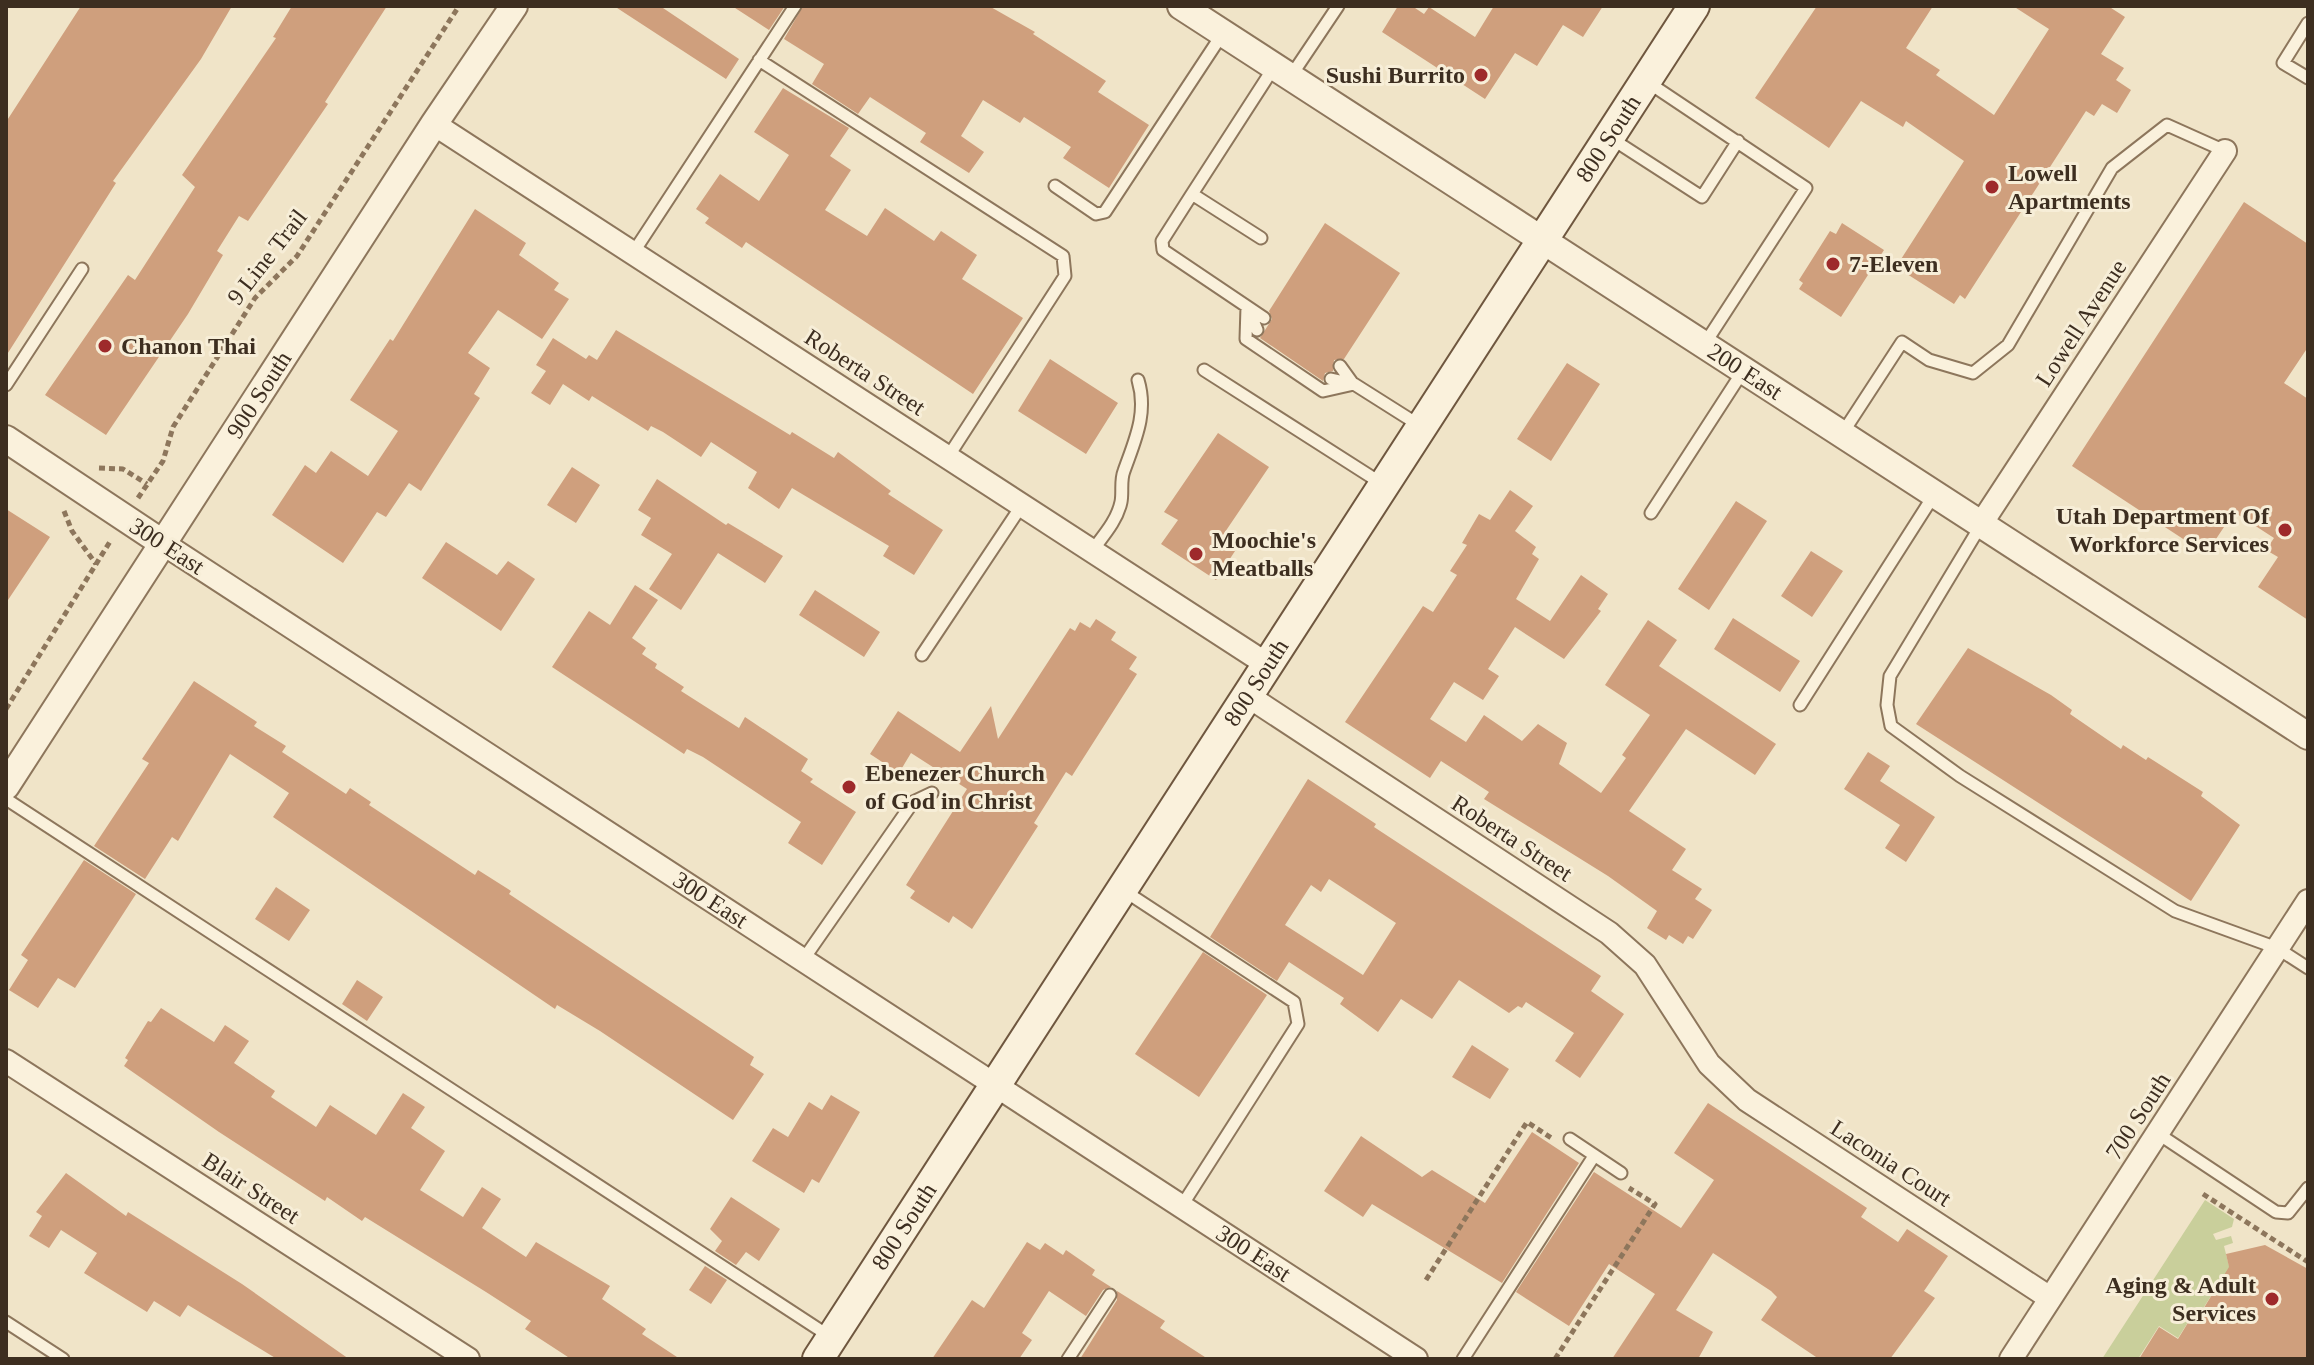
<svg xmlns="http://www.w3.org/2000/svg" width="2314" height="1365" viewBox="0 0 2314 1365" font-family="'Times New Roman',serif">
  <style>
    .green { fill: #c9cf9b }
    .building { fill: #cf9f7d; fill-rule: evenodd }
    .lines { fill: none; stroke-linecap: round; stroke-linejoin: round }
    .service-casing { stroke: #8d765c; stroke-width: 15 }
    .minor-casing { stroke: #8d765c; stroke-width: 26 }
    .tertiary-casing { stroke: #8d765c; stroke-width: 30 }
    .secondary-casing { stroke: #6f573f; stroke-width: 34 }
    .path { stroke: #8d765c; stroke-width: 5; stroke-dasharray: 6 4; stroke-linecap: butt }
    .service { stroke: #faf1dc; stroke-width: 11 }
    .minor { stroke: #faf1dc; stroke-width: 22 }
    .tertiary { stroke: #faf1dc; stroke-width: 26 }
    .secondary { stroke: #faf1dc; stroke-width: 30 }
    .poi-dot { fill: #9e2a2b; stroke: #f7eed8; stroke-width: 3 }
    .labels { text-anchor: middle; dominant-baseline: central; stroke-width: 6; stroke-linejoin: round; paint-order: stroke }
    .poi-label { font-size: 24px; font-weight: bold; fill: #3d2e20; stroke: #f7eed8; text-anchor: start }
    .street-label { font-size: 24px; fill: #3d2e20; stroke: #f7eed8 }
  </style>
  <rect width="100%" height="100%" fill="#f0e4c8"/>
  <!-- green -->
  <path class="green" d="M2205,1200L2234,1219L2232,1227L2213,1234L2216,1240L2231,1236L2233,1243L2224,1246L2231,1274L2220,1282L2202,1310L2197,1308L2178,1338L2159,1326L2138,1359H2102Z"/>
  <!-- building -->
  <path class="building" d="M81,6H232L201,59L113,181L116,183L6,356V122Z
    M292,6H387L325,102L328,104L248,221L239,216L217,251L223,255L188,314L106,435L45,395L128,275L135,280L195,187L182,175L276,38L273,37Z
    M614,6H660L739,59L726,79Z
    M732,6H785L769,30Z
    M803,6H989L1035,32L1033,34L1106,81L1098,92L1149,125L1109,188L1063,158L1071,147L1024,117L1020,123L983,100L961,136L984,152L969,173L920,142L926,133L870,97L858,114L812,84L824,64L784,39Z
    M1398,6H1412L1424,14L1429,7L1475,37L1494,6H1603L1583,37L1563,25L1537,66L1515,53L1485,99L1382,32Z
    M1817,6H1933L1906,48L1940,70L1936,75L1994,115L2049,29L2013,6H2108L2125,17L2101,54L2124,68L2116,80L2131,90L2117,113L2102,104L2094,116L2086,111L1965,299L1960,295L1954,304L1896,267L1964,161L1906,121L1903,127L1861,101L1829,148L1755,98Z
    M783,88L849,128L830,156L851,170L825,210L867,236L885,208L934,241L941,231L977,255L962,279L1023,318L973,394L746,242L742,248L705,223L709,218L696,209L720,174L759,201L789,155L754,132Z
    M2244,202L2308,244V347L2284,383L2308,399V620L2258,587L2278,557L2266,550L2274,538L2234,512L2206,554L2072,466Z
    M475,209L526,243L519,255L559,283L554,290L569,299L542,339L498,310L468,353L490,368L474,394L480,398L421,491L409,483L386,517L377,512L343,563L272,515L305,465L316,473L331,451L368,476L398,431L350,400L390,339L393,341Z
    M1325,223L1400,273L1344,359L1334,360L1333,371L1325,373L1323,381L1260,338L1272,319L1269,311Z
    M1842,223L1884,250L1841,317L1799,289L1803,283L1799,280L1830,231L1836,234Z
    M616,330L790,435L792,432L834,458L838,452L891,491L888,494L943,530L914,575L883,556L889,546L792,488L779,509L748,488L757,472L711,442L701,457L663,432L651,426L648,431L592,396L589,401L563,384L550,405L531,393L546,371L536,365L553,338L586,359L589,355L597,360Z
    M1050,359L1118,403L1086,454L1018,411Z
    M1567,363L1600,384L1551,461L1517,439Z
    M1218,433L1269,467L1221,538L1237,548L1216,580L1161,544L1178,520L1164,512Z
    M572,467L600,485L576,523L547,505Z
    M657,479L726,525L728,523L783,556L765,583L718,553L681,610L649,589L672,554L641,535L651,518L638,510Z
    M1510,490L1533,506L1515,531L1536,547L1532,554L1539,559L1516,599L1550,621L1581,575L1608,594L1598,609L1601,611L1564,659L1515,627L1488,669L1499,676L1483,700L1454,682L1430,719L1466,742L1484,715L1522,741L1538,724L1567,743L1559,764L1601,793L1626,758L1622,755L1650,715L1605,685L1648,620L1677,640L1659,666L1776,744L1755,775L1686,729L1629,811L1686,849L1672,870L1702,889L1695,899L1712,910L1693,939L1688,936L1683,944L1669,935L1666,940L1647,928L1657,911L1608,876L1484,799L1489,792L1441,761L1430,778L1345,722L1423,606L1433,612L1457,575L1450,571L1467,545L1462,543L1479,514L1490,520Z
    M1736,501L1767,521L1709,610L1678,589Z
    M6,509L50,537L6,603Z
    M446,542L497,575L508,561L535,579L501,631L422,578Z
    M1811,551L1843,571L1812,617L1781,596Z
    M635,585L658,600L632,638L646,648L642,654L657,664L655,668L684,687L681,691L739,728L745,717L808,759L801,771L813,779L810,782L856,812L822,865L788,843L801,822L703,757L687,749L684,754L552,667L589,611L610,625Z
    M815,590L880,632L864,657L799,615Z
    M1733,618L1800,661L1780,692L1714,649Z
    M1096,619L1116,632L1111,640L1137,657L1129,669L1137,674L1072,776L1066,772L1034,823L1038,826L972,929L953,916L949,923L910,898L915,891L906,885L967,789L911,753L899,773L870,754L898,711L960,752L991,706L998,739L1070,628L1075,631L1080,622L1090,628Z
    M1968,648L2051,695L2072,710L2070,714L2121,749L2123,745L2146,760L2148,757L2203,792L2201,796L2240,825L2191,901L1916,724Z
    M194,681L257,722L254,726L286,746L282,752L346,794L350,788L371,802L369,805L475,875L478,870L511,891L509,894L754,1057L750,1065L764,1074L733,1120L600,1031L557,1005L555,1009L273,817L289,793L230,754L178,841L172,837L145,879L94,846L149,763L142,759Z
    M1868,752L1890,766L1880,781L1935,817L1906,862L1885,848L1900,825L1844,789Z
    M1308,779L1376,824L1374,827L1601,976L1591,991L1624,1014L1580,1078L1555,1061L1574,1033L1526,1002L1522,1008L1518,1006L1509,1013L1459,980L1432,1019L1401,999L1378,1032L1340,1004L1344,998L1289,962L1277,981L1210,937ZM1329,879L1396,923L1363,975L1285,925L1311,885L1321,892Z
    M84,860L136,894L75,988L58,978L38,1008L9,990L28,960L21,955Z
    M276,887L310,910L289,941L255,919Z
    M1203,952L1267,995L1199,1097L1135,1054Z
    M357,980L383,997L367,1021L342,1004Z
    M161,1008L214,1042L225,1025L249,1041L234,1063L275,1091L271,1097L316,1127L330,1105L376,1135L403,1093L425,1107L411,1128L445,1151L420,1190L463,1217L482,1187L501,1199L482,1228L526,1257L536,1242L610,1286L602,1299L646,1329L642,1334L680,1359H571L525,1329L531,1321L486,1292L365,1217L362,1221L327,1197L325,1201L219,1132L124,1066L128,1060L125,1058L148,1021L151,1022Z
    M1472,1045L1509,1069L1490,1099L1452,1077Z
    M831,1095L860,1112L819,1183L812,1179L804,1193L752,1161L773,1128L788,1137L809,1102L822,1110Z
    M1708,1103L1867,1208L1861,1217L1898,1242L1907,1229L1948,1256L1924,1291L1935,1298L1890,1359H1819L1761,1320L1777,1297L1771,1291L1713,1253L1676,1310L1713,1332L1698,1359H1612L1655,1294L1609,1264L1569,1326L1516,1292L1594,1172L1681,1228L1714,1180L1674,1153Z
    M1532,1132L1579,1163L1502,1283L1372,1204L1363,1217L1324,1191L1361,1136L1422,1177L1432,1170L1485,1203Z
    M66,1173L126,1216L128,1212L242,1284L349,1359H277L188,1305L180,1317L154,1301L147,1312L84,1273L97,1253L61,1230L49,1248L29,1236L42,1216L36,1212Z
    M731,1197L780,1229L759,1261L746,1252L736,1265L715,1251L722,1241L710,1229Z
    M1027,1242L1040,1250L1045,1243L1063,1255L1066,1250L1095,1270L1092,1275L1111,1287L1103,1290L1086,1316L1049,1291L1022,1333L1032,1340L1019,1359H932L972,1300L984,1308Z
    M2265,1245L2308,1269V1359H2139L2159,1327L2178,1339L2197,1308L2202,1311L2229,1267L2226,1254Z
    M705,1266L727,1280L711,1304L689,1290Z
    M1117,1291L1165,1321L1160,1328L1208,1359H1080L1117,1300Z"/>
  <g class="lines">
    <defs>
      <path id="service" d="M2308,23L2283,63L2308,78
        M759,60L1063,256L1065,276L948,457
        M1291,76L1338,6
        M1646,81L1806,188L1704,345
        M1609,137L1702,197L1738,141
        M1055,186L1096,214L1105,212L1223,33
        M1192,194L1162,241L1163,250L1264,318
        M1261,238L1192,194L1274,67
        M633,253L795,6
        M1247,307L1246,339L1323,391L1354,384
        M1249,311L1257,330
        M1340,366L1353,384
        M1204,370L1384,485
        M1331,379L1354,384L1422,427
        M6,385L82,269
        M1842,434L1902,342L1929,360L1973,373L2008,345L2112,168L2167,125L2225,151
        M1651,513L1743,371
        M1981,525L1890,676L1887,705L1891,726L1960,776L2175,911L2277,948L2308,968
        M1092,551C1103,536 1117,521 1121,502C1123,492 1120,481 1124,471C1135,440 1148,413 1138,380
        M922,655L1022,505
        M1800,705L1934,495
        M6,799L829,1336
        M1123,890L1294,1002L1298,1024L1181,1207
        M803,960L913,802L932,793
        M2157,1133L2276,1212L2288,1213L2308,1188
        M1570,1139L1621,1173
        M6,1322L63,1359
        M1068,1359L1110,1295
        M1463,1359L1594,1156"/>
      <g id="minor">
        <path d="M434,124L1268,665"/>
        <path d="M1981,524L2225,151"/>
        <path id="s1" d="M164,544L1416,1359"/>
        <path d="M1248,696L1609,933L1645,965L1709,1064L1747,1100L2050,1298"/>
        <path d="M6,1061L468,1359"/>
        <path d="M2011,1359L2308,901"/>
      </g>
      <g id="tertiary">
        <path id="s2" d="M1181,6L2308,736"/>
        <path d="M6,439L164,544"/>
        <path id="s3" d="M6,786L434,124L514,6"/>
      </g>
      <g id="secondary">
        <path id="s4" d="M818,1359L1694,6"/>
      </g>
    </defs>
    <!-- service casing -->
    <use href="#service" class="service-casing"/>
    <!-- minor casing -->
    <use href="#minor" class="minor-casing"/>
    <!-- tertiary casing -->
    <use href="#tertiary" class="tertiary-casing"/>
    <!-- secondary casing -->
    <use href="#secondary" class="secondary-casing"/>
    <!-- path -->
    <path class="path" d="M99,468L123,469L147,484
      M138,498L163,461L173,427L255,298L297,256L459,6
      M64,511L72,531L96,564
      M6,709L111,540
      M2203,1194L2308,1262
      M1426,1280L1527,1122L1553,1139
      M1555,1359L1655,1204L1629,1188"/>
    <!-- service -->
    <use href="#service" class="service"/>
    <!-- minor -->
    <use href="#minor" class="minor"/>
    <!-- tertiary -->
    <use href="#tertiary" class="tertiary"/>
    <!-- secondary -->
    <use href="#secondary" class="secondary"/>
  </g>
  <!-- markers -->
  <g class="poi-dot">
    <circle cx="1481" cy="75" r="8"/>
    <circle cx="1992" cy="187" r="8"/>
    <circle cx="1833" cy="264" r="8"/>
    <circle cx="105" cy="346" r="8"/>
    <circle cx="2285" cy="530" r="8"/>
    <circle cx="1196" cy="554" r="8"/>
    <circle cx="849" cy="787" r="8"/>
    <circle cx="2272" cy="1299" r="8"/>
  </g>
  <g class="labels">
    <!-- poi labels -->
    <g class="poi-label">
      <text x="1465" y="75" text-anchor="end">Sushi Burrito</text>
      <text x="2008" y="173">Lowell<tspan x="2008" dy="28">Apartments</tspan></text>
      <text x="1849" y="264">7-Eleven</text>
      <text x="121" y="346">Chanon Thai</text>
      <text x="2269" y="516" text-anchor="end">Utah Department Of<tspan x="2269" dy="28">Workforce Services</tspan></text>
      <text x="1212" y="540">Moochie's<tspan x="1212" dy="28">Meatballs</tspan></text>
      <text x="865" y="773">Ebenezer Church<tspan x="865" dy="28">of God in Christ</tspan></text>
      <text x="2256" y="1285" text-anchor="end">Aging &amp; Adult<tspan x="2256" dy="28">Services</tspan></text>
    </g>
    <!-- street labels -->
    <g class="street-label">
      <text stroke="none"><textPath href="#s4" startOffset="1454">800 South</textPath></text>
      <text transform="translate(267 257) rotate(-52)">9 Line Trail</text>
      <text transform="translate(2081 323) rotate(-57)">Lowell Avenue</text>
      <text stroke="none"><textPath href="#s2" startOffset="672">200 East</textPath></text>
      <text transform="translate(865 372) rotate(33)">Roberta Street</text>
      <text stroke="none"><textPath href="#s3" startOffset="466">900 South</textPath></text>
      <text transform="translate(167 546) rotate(33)">300 East</text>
      <text stroke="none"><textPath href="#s4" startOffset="806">800 South</textPath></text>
      <text transform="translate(1512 838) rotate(33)">Roberta Street</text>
      <text stroke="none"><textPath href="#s1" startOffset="652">300 East</textPath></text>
      <text transform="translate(2138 1116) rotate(-57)">700 South</text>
      <text transform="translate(1891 1163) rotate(33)">Laconia Court</text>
      <text transform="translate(251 1188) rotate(33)">Blair Street</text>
      <text stroke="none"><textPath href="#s4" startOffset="158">800 South</textPath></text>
      <text stroke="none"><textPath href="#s1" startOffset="1300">300 East</textPath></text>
    </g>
  </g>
  <!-- border -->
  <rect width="2314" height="1365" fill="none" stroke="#3d2e20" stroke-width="16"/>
</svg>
